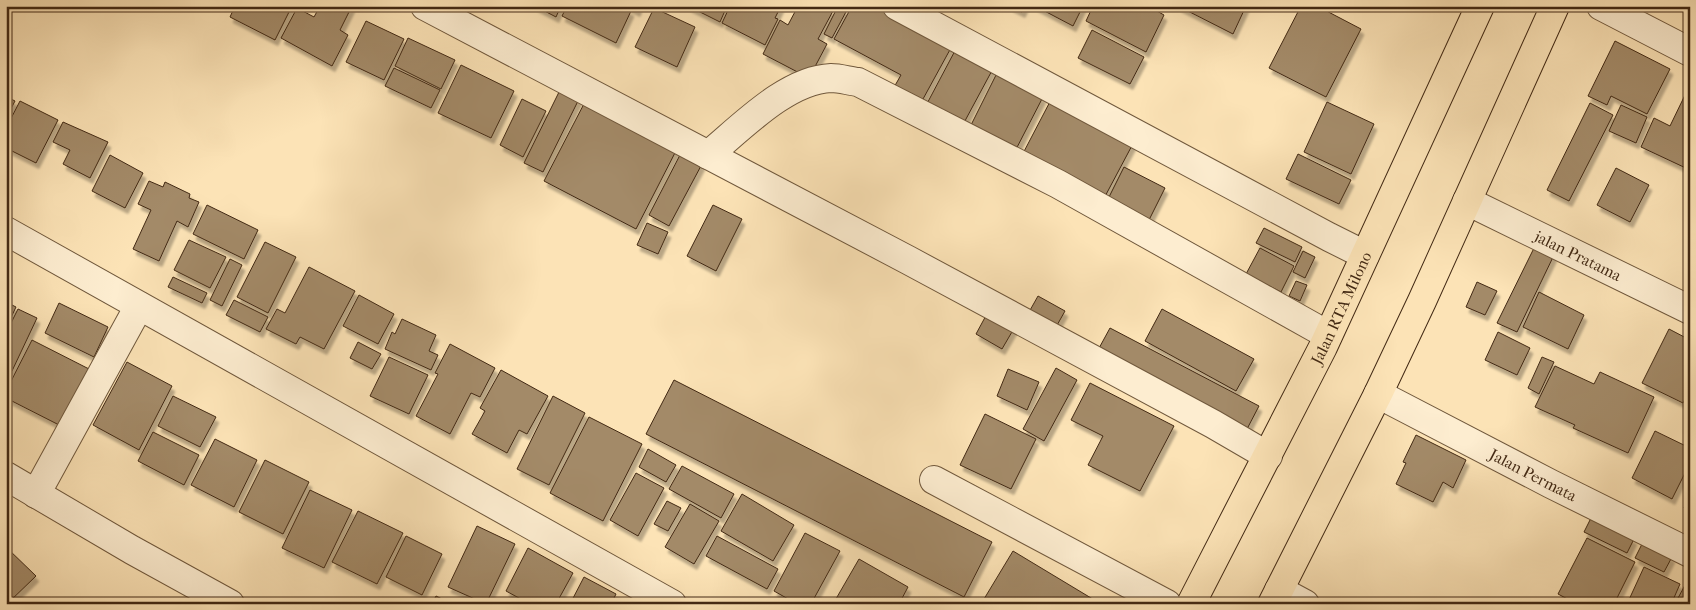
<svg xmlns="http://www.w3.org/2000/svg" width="1696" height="610" viewBox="0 0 1696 610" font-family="'IM FELL French Canon',serif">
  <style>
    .building { fill: #a38a68; stroke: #422914; filter: url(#shadow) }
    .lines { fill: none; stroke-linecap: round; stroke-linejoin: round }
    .minor-casing { stroke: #70583c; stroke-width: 30 }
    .highway-casing { stroke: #422914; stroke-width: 30 }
    .minor { stroke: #fdedd0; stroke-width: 28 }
    .highway { stroke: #fce3b6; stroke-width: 28 }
    .labels { text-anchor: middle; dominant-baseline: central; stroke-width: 4.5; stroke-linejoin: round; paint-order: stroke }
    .street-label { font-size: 16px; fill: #422914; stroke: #fdedd0 }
  </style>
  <defs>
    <filter id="shadow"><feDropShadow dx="3" dy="5.5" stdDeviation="1" flood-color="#0004"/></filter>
  </defs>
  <rect width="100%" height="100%" fill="#fce3b6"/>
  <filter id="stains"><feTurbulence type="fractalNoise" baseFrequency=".004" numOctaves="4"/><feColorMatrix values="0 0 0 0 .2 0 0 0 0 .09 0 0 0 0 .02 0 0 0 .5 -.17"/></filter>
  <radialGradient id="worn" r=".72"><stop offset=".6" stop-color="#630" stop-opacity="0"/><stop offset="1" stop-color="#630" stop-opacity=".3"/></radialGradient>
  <!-- building -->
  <path class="building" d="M235,6H292L275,40L230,17Z
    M320,6H352L340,30L348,35L332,66L281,38L297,8L314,17Z
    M535,6H561L556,17Z
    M567,6H621L631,11L616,43L562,16Z
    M627,6H639L637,11Z
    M688,6H727L720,22Z
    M730,6H781L775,18L778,19L765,45L722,23Z
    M798,6H824L833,11L818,39L827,44L809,78L763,54L780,20L788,25Z
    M838,6L847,10L832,38L824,34Z
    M852,6H880L952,46L917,110L889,96L901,75L834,39Z
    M1010,6H1025L1022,12Z
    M1035,6H1083L1073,26Z
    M1093,6H1148L1164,15L1146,52L1086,21Z
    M1178,6H1246L1233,34Z
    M1301,6H1317L1361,29L1326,97L1269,68Z
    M654,8L695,27L677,67L635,47Z
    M366,21L404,39L384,80L346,62Z
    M1092,30L1144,57L1130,84L1078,58Z
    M408,38L455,60L441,89L395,66Z
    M1615,41L1670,69L1647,114L1611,96L1607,105L1588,96Z
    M958,45L995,65L959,132L922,113Z
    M461,65L514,91L491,138L438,113Z
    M394,68L440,90L431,108L385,86Z
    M997,73L1043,97L1011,159L966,135Z
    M560,90L579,99L543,172L524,163Z
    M1054,94L1136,138L1101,204L1019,161Z
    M1685,95L1690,97V170L1641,147L1654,118L1670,126Z
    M7,97L15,101L6,118V98Z
    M587,98L679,145L636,229L544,181Z
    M522,99L546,111L523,157L500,145Z
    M20,101L58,120L36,163L6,148V128Z
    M1327,102L1374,124L1351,174L1304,152Z
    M1590,103L1613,115L1569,201L1547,190Z
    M1621,105L1647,117L1636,143L1609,131Z
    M63,122L108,142L90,178L63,164L70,150L53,142Z
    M681,153L702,164L669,226L649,215Z
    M1298,154L1351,180L1339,204L1286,179Z
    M110,155L143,173L125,208L92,191Z
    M1124,167L1165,188L1145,228L1104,207Z
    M1616,168L1649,185L1630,222L1597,205Z
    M149,181L163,187L165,182L190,194L189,198L199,202L188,227L177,221L159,261L133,249L151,210L138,204Z
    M207,205L258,230L244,259L193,234Z
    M713,205L742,219L716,271L687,256Z
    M647,223L668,232L658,254L637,245Z
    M1264,228L1302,247L1295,262L1256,243Z
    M189,240L226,257L210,288L174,270Z
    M265,242L296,257L268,313L237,297Z
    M1536,244L1555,253L1517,332L1497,323Z
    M1260,248L1294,266L1281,292L1246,274Z
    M1303,251L1315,257L1305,278L1293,272Z
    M230,259L242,265L222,306L210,300Z
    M309,267L355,291L324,349L300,337L296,344L266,329L277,309L285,313Z
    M173,277L207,293L202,303L168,287Z
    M1296,281L1307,285L1300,301L1289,296Z
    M1477,282L1497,291L1485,315L1466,307Z
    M1539,292L1584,315L1568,349L1523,327Z
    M359,295L394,314L378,344L343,326Z
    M1038,296L1065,311L1056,327L1029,312Z
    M234,300L268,317L260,332L226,315Z
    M6,302L16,307L6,328Z
    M59,303L108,327L94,357L45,333Z
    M18,309L37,318L12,371L6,368V333Z
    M1162,309L1254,359L1236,391L1145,341Z
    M989,310L1016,325L1002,349L976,334Z
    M402,319L436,335L429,351L438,355L431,370L385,349L392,332L395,334Z
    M1110,328L1259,406L1247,429L1098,350Z
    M1669,329L1690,340V390L1683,403L1642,383Z
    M1498,332L1530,348L1517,375L1485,360Z
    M32,340L91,370L63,427L6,398V391Z
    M358,342L381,354L372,369L350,358Z
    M450,344L495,368L480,397L471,393L450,434L416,416L438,374L435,373Z
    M389,357L428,375L409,414L370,396Z
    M1542,357L1554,362L1539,394L1528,388Z
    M127,362L172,386L139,450L93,425Z
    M1555,366L1594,384L1600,372L1654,397L1628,453L1573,428L1575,425L1535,407Z
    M1056,368L1077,380L1044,441L1023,429Z
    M1008,369L1039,382L1027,410L997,396Z
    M501,370L548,396L527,434L519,430L507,453L472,434L485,411L480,408Z
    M674,380L992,542L964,597L646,434Z
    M1090,383L1174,426L1140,491L1088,465L1103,436L1071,420Z
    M173,396L216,417L200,447L158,426Z
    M553,396L585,413L549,485L517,469Z
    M985,414L1036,439L1011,489L960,465Z
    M589,417L642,444L603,521L550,493Z
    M1655,431L1690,448V463L1672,499L1632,478Z
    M153,432L199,455L184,485L138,461Z
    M1416,435L1466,460L1453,488L1443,482L1433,502L1396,484L1406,463L1403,462Z
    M215,439L257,460L234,507L191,485Z
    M648,449L676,465L666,482L639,467Z
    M265,460L309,482L283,534L239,512Z
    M682,466L734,494L721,518L669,489Z
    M636,473L664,488L638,536L610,520Z
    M310,490L352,510L324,568L282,548Z
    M742,494L794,525L773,561L721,531Z
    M1690,496V511L1684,508Z
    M667,501L681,508L668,531L654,524Z
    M690,504L719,521L694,564L665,547Z
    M358,511L403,533L377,584L332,562Z
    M1591,518L1634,539L1627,553L1584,532Z
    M477,526L515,544L486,604L448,587Z
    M805,533L840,551L811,604H797L774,591Z
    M406,536L442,554L422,595L386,577Z
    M717,536L778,569L767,589L706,556Z
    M1587,538L1635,562L1614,604H1577L1558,594Z
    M1643,542L1672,557L1664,572L1635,558Z
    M6,547L36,576L7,604H6Z
    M528,548L573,573L556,604H530L506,591Z
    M1013,551L1101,604H992L984,599Z
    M859,559L908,587L899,604H833Z
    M1644,567L1680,584L1673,600L1681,604H1627Z
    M1690,576V604L1678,598Z
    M584,577L616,594L611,604H570Z
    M436,596L452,604H432Z"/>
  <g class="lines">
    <defs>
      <g id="minor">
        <path d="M425,6L908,260L1213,424L1268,456"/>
        <path d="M897,6L1329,237L1365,255"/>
        <path d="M1601,6L1690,52"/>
        <path d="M708,155C741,128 786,80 831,78C840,78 849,81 858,82L1058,184L1328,335"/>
        <path id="s1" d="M1467,201L1690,310"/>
        <path d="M6,231L672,604"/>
        <path id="s2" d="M1378,394L1551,484L1690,553"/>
        <path d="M6,476L132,550L230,604"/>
        <path d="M934,480L1167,604"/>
        <path d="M36,494L139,306"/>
        <path d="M1279,590L1305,604"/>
      </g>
      <g id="highway">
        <path id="s3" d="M1191,604L1323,347L1480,6"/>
        <path d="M1272,604L1378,394L1422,301L1555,6"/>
      </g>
    </defs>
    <!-- minor casing -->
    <use href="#minor" class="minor-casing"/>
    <!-- highway casing -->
    <use href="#highway" class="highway-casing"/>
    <!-- minor -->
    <use href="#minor" class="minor"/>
    <!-- highway -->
    <use href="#highway" class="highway"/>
  </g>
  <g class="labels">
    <!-- street labels -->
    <g class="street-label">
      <text stroke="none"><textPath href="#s1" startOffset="124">jalan Pratama</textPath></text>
      <text stroke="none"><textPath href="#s3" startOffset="332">Jalan RTA Milono</textPath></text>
      <text stroke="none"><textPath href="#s2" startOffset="175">Jalan Permata</textPath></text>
    </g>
  </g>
  <!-- margin -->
  <rect width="1696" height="610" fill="none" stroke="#fce3b6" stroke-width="25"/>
  <rect x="8" y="8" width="1681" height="595" fill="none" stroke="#422914" stroke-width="2.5"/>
  <rect x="12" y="12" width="1671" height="585" fill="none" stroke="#422914"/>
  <rect width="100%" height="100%" filter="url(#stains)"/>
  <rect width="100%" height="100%" fill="url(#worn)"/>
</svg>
